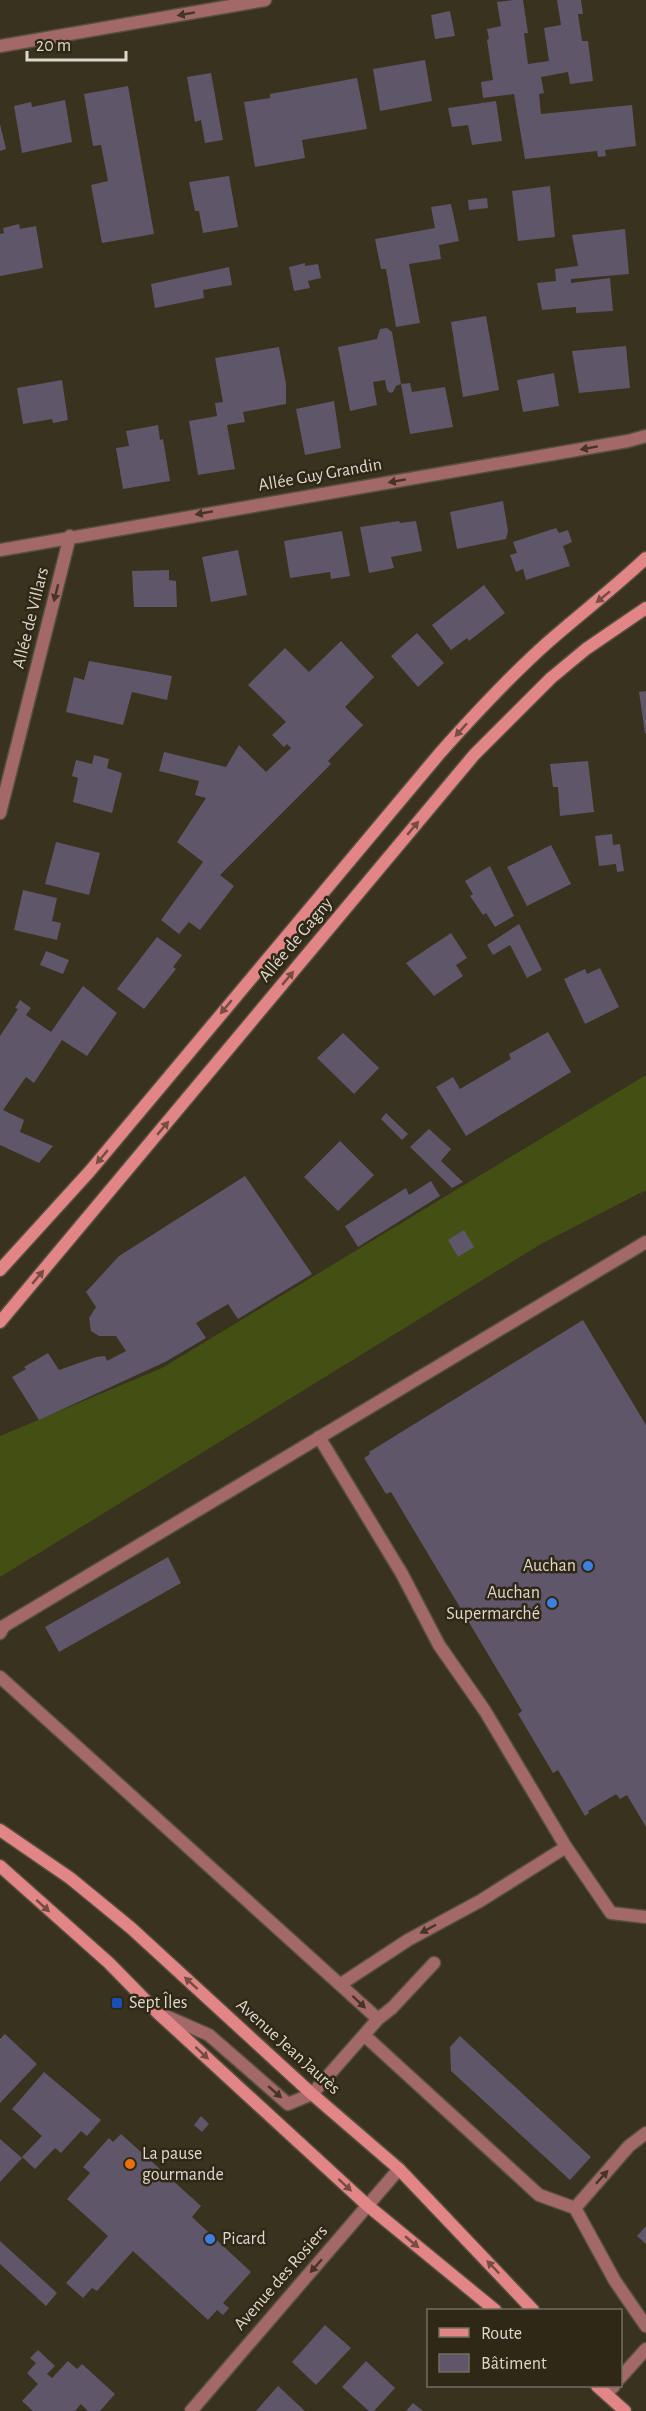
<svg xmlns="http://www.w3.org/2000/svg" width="646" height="2411" viewBox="0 0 646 2411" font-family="'Alegreya Sans',sans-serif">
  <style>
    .grass { fill: #444f14 }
    .building { fill: #5f5669 }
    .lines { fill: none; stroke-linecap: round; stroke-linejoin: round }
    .lane-casing { stroke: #56503e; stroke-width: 15 }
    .street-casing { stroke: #56503e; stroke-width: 15 }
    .secondary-casing { stroke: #56503e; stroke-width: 15 }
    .lane { stroke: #a36969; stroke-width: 12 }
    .street { stroke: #a36969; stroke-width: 12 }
    .secondary { stroke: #e28587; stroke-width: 12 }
    .oneway { fill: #463527 }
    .oneway2 { fill: #774d43 }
    .shop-dot { fill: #3f7fe0; stroke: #2f2816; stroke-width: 2 }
    .transit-dot { fill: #1a4fb4; stroke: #2f2816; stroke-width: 2 }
    .food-dot { fill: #e8710a; stroke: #2f2816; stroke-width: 2 }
    .labels { text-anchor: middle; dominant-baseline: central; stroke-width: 5; stroke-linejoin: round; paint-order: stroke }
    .street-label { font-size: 18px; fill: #dcd8cd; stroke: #2f2816 }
    .poi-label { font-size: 18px; fill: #dcd8cd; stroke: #2f2816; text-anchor: start }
  </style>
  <rect width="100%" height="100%" fill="#39321f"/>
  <!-- grass -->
  <path class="grass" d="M646,1075V1190L541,1244L0,1577V1436L162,1368Z"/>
  <!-- building -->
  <path class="building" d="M513,0H523L528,33H524L528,64L549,61L544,28L561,25L557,0H581L583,14H578L582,41H588L593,81L570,84L568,72L541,77L544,93L539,94L541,114L632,105L636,146L605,150L606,156L598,157L597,151L525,159L514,94L483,98L481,82L493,80L487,40L489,39L487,29L501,26L497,2Z
    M450,11L455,36L435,39L431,15Z
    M425,60L432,101L380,111L373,69Z
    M211,73L223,140L205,143L201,120L195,122L187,77Z
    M357,78L367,129L302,140L305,158L255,167L244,102L270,98V94Z
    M128,86L154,234L102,243L91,185L108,181L101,145L93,146L84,94Z
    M65,100L72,142L22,153L14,106L31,102L32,107Z
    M496,101L502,141L472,145L468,125L452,127L448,108Z
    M0,124L6,149L0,151Z
    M229,176L238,227L203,233L199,211H195L189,182Z
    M550,186L555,237L518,241L512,191Z
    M487,198L488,208L469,210L468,200Z
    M451,204L459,241L439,245L441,259L409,264L420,323L396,327L386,269H381L375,239L435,228L431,207Z
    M19,224L20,229L36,226L43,268L0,276V234L4,233L3,228Z
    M625,229L629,274L571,279V283L610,278L613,311L576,313V307L542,310L537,283L556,281L555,269L578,266L572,235Z
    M305,263V266L318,264L321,278L308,281L310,288L294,291L289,267Z
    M229,267L232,285L203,290L204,298L155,308L151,284Z
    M486,316L499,390L463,397L451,322Z
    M387,328L392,332L401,384L396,386L393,392L390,393L387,390L385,380L373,382L377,405L350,411L338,347L377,339L380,329Z
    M626,346L630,388L579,393L572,351Z
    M279,347L286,384V404L243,412L245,422L227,425L235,469L198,475L189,421L217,416L215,403L223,402L215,358Z
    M554,373L559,406L523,412L517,380Z
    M62,380L68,420L53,423L52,419L23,424L17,388Z
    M410,383L412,392L445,387L453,427L410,434L401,384Z
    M334,401L341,448L305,455L296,409Z
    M158,425L160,440L163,439L170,481L123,489L116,448L129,446L126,431Z
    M503,501L508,531L506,539L457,549L450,512Z
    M399,521L400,523L416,521L422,551L391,557L394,568L369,573L360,527Z
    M556,528L559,533L568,530L572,542L563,546L570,566L526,580L523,569L516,572L510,555L517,553L513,542Z
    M342,531L350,576L331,579L330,572L290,578L284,541Z
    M238,550L247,595L211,602L202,557Z
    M169,570V580L176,581L177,607H134L132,571Z
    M484,585L505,613L469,641L467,638L451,650L432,625Z
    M417,633L444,663L418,687L391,656Z
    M341,641L374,677L345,707L363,725L328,761L331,764L220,875L234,886L200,930L189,922L179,934L161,920L203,862L177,842L206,798L195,795L199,781L159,771L164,752L226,767L239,745L266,772L291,748L287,744L284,747L272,735L286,722L248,685L285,648L309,672Z
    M89,661L172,676L167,700L132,692L123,725L66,712L74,677L84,680Z
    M646,691V734H645L639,692Z
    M94,755L109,759L107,768L122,773L112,813L73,802L78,778L72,776L76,760L92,764Z
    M588,761L594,812L560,816L558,787H553L550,764Z
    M612,834L613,845L620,844L624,871L617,872L616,864L599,866L595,836Z
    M56,842L100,853L89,895L45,884Z
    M551,845L571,884L527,906L507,867Z
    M490,866L514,916L495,927L486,913L483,915L470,896L473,894L465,881Z
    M23,890L57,898L52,921L61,923L57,940L14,930Z
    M519,924L542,970L527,978L510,945L493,955L487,945Z
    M451,933L467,958L456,965L463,976L434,996L406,963Z
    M157,937L182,955L173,967L176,969L144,1009L117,989Z
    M46,951L69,960L63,974L40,965Z
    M600,968L619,1007L585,1024L564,979L585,969L587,974Z
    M83,986L117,1013L87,1056L62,1040L34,1083L26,1077L3,1110L24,1120L20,1132L53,1146L39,1163L0,1145V1036L18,1009L15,1008L20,1000L31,1008L26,1015L51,1032Z
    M548,1032L571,1072L466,1136L436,1087L453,1077L460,1089L511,1059L509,1054Z
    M343,1033L379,1068L354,1094L317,1058Z
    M386,1113L408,1134L402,1140L381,1119Z
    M429,1129L451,1149L441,1161L463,1182L452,1188L410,1147Z
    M340,1141L374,1175L338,1211L304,1177Z
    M245,1176L312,1274L238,1319L228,1304L196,1323L206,1338L165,1362L39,1420L12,1377L26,1369L24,1367L48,1353L59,1370L96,1357L105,1356L107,1361L126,1351L116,1336H99L91,1331L89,1318L96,1307L86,1292L119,1256Z
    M431,1181L440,1196L358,1247L345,1226L406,1188L409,1195Z
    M464,1230L474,1247L458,1257L448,1240Z
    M583,1320L646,1425V1827L627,1795L620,1799L616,1794L588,1811L589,1813L585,1816L558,1770L553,1773L518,1714L522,1711L391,1492L386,1494L364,1458L370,1454L369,1452Z
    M168,1557L181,1583L59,1652L45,1627Z
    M5,2034L37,2064L0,2103V2039Z
    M460,2036L591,2157L570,2180L451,2071L450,2047Z
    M44,2072L101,2120L87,2136L81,2131L61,2153L55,2148L35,2169L22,2157L42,2136L12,2109Z
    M201,2116L209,2124L202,2132L194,2125Z
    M121,2134L201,2206L192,2217L251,2272L223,2303L229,2308L223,2315L217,2310L208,2320L133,2251L97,2291L92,2288L83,2298L66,2283L108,2236L67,2199L90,2173L83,2167L109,2138L113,2142Z
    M0,2139L22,2158L0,2182Z
    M646,2226V2244L637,2236Z
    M0,2241L57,2293L46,2306L0,2264Z
    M325,2325L351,2348L316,2385L292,2362Z
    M38,2350L55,2366L47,2374L52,2378L68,2361L77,2369L82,2364L115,2394L100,2411H88L81,2404L75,2411H33L22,2401L38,2384L27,2373L36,2363L30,2358Z
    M366,2361L395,2388L374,2411H369L342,2387Z
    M278,2386L305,2411H256Z
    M413,2403L423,2411H406Z"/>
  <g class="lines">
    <defs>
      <path id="lane" d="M319,1437L402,1574L439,1645L485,1711L566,1847L611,1913L646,1917
        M0,1633L4,1626L646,1242
        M0,1677L378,2019
        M341,1984L408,1940L480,1901L566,1847
        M159,2013L209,2035L288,2104L312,2094L378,2019L392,2008L434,1963
        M364,2035L539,2195L575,2208L615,2281L646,2326
        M575,2208L629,2146L646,2133"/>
      <path id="street" d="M0,46L265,0
        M0,550L628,441L646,436
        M0,813L70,536
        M620,2378L646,2349
        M606,2394L614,2386
        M191,2411L399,2169"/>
      <path id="secondary" d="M0,1270L90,1171L440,753C474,715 508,678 546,644C579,615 614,588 646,558
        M0,1322L474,755L551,678L586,649L646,608
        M0,1830L70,1878L131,1928L312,2094L399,2169L533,2310
        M0,1866L109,1963L158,2013L367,2205L495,2310
        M597,2386L625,2411"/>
    </defs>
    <!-- lane casing -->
    <use href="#lane" class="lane-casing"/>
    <!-- street casing -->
    <use href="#street" class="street-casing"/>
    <!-- secondary casing -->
    <use href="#secondary" class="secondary-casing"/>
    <!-- lane -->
    <use href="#lane" class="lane"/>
    <!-- street -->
    <use href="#street" class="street"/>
    <!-- secondary -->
    <use href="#secondary" class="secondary"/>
  </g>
  <!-- one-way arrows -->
  <defs><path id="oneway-solid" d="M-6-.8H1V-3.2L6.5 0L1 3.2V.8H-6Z" transform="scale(1.5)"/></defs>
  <g class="oneway">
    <use href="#oneway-solid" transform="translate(186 14) rotate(170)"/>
    <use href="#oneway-solid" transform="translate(589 448) rotate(170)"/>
    <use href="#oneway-solid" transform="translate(397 481) rotate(170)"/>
    <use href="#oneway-solid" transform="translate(204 513) rotate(170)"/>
    <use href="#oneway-solid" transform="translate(56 593) rotate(104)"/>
    <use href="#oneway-solid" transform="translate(428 1929) rotate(152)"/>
    <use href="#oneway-solid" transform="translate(359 2002) rotate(43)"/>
    <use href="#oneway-solid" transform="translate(275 2092) rotate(41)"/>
    <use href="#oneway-solid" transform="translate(602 2177) rotate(-48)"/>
    <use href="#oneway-solid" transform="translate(316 2266) rotate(131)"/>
  </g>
  <g class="oneway2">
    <use href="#oneway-solid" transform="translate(603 597) rotate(141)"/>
    <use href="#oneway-solid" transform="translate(461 730) rotate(132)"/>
    <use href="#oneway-solid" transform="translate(413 828) rotate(-50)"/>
    <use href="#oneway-solid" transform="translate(288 978) rotate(-50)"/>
    <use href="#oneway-solid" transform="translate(226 1007) rotate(130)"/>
    <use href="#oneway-solid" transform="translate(163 1128) rotate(-50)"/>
    <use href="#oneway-solid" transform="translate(102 1157) rotate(130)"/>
    <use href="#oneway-solid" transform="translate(38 1277) rotate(-50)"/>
    <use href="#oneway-solid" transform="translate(43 1906) rotate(42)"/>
    <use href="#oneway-solid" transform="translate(191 1983) rotate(-138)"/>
    <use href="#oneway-solid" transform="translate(202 2053) rotate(43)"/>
    <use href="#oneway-solid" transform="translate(345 2185) rotate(43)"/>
    <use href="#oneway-solid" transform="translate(412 2242) rotate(40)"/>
    <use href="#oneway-solid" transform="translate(493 2267) rotate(-134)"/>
  </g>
  <!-- markers -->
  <g class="shop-dot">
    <circle cx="588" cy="1566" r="6"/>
    <circle cx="552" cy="1603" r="6"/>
    <circle cx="210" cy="2239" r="6"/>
  </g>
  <rect class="transit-dot" x="111" y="1997" width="12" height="12" rx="3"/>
  <circle class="food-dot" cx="130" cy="2164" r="6"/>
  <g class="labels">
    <!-- street labels -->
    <g class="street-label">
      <text transform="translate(320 475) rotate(-10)">Allée Guy Grandin</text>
      <text transform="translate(31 618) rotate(-76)">Allée de Villars</text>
      <text transform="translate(296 940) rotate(-50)">Allée de Gagny</text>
      <text transform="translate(288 2047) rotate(42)">Avenue Jean Jaurès</text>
      <text transform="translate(281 2278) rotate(-49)">Avenue des Rosiers</text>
    </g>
    <!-- poi labels -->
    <g class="poi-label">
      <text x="576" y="1566" text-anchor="end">Auchan</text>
      <text x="540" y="1593" text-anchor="end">Auchan<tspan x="540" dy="21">Supermarché</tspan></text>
      <text x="129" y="2003">Sept Îles</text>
      <text x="142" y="2154">La pause<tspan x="142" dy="21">gourmande</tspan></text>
      <text x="222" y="2239">Picard</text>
    </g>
  </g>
  <!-- legend -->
  <rect x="427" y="2309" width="195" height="78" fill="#2f2816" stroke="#746e5f" stroke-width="1.5"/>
  <rect x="439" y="2328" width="30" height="9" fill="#e28587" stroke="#746e5f" stroke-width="1.5"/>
  <text x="481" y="2339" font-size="18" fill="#dcd8cd">Route</text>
  <rect x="439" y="2354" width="30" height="18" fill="#5f5669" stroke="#746e5f" stroke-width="1.5"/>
  <text x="481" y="2369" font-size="18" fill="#dcd8cd">Bâtiment</text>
  <!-- scale -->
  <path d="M27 51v9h99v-9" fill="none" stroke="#dcd8cd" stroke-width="3"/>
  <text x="36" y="51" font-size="18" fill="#dcd8cd" stroke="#2f2816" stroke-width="4.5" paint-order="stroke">20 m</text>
</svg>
